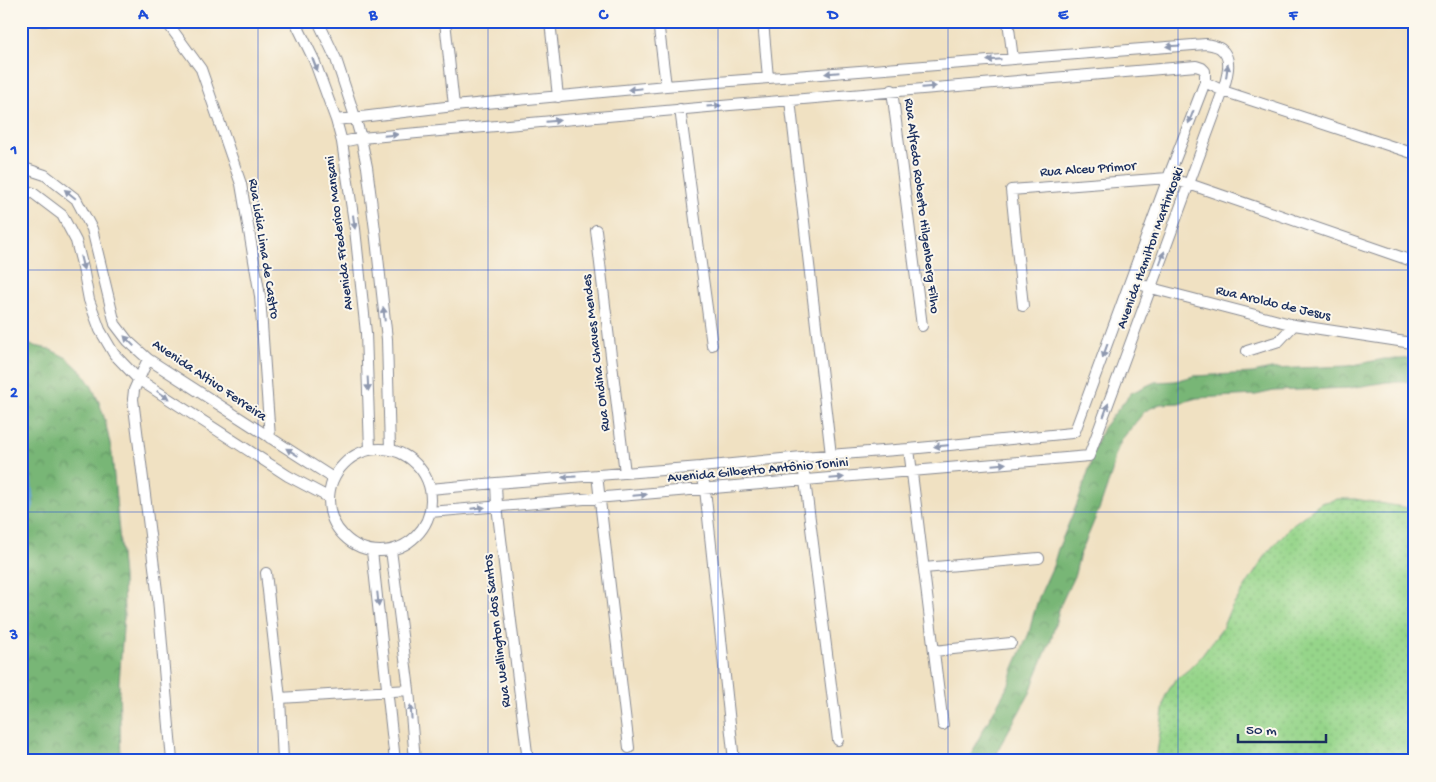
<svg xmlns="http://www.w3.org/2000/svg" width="1436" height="782" viewBox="0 0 1436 782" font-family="'Gochi Hand',sans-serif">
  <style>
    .grass { fill: url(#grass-dots); stroke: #588274 }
    .forest { fill: url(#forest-crowns); stroke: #4a726a }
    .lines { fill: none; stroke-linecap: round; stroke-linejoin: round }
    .stream { stroke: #5da1d1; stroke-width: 4 }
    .minor-casing { stroke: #868890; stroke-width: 12 }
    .minor { stroke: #fff; stroke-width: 10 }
    .oneway { fill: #8d97ae }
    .grid { fill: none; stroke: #1d4ed8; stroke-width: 1; stroke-opacity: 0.55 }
    .labels { text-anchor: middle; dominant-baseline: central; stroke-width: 4; stroke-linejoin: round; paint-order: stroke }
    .street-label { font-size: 14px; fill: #1b2f5e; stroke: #fbf7ec }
    .neatline { fill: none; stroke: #1d4ed8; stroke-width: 2 }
    .grid-label { font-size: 16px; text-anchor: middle; font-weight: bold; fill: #1d4ed8 }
  </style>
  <defs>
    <pattern id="grass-dots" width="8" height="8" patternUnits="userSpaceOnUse" patternTransform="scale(1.25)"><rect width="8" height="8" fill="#96d58a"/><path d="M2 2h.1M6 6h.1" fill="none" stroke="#81b77a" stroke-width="1.8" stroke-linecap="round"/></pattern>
    <pattern id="forest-crowns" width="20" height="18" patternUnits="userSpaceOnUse" patternTransform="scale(1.25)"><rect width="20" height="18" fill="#78b676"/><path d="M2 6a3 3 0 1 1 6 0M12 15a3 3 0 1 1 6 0" fill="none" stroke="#629464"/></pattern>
  </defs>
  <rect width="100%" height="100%" fill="#fbf7ec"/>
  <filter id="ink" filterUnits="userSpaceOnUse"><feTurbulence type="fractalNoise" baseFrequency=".02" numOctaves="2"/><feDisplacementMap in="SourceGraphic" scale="10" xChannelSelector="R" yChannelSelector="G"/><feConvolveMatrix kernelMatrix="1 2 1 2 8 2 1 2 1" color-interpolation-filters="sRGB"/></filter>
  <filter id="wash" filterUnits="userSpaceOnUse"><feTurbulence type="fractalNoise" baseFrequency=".0096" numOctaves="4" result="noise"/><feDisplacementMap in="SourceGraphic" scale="20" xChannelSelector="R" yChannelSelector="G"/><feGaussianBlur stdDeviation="1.12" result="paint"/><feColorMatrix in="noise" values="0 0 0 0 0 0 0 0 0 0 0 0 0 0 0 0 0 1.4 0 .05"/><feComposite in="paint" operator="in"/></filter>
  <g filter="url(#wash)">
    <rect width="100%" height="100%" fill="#f0e1c2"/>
    <!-- grass -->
    <path class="grass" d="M1338,499H1355L1415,509V761H1156L1165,697L1174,681L1188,670L1200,658L1222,629L1229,612L1268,552L1292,525L1321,503Z"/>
    <!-- forest -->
    <path class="forest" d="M21,343L49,349L67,358L81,371L91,385L99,402L105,420L112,454L123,577L124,615L119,683L121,761H21Z
      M1415,357V380L1404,382H1387L1350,388L1274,391L1256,395L1197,398L1179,403L1160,404L1145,411L1122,439L1115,455L1112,472L1100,507L1079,557L1075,574L1060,606L1051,640L1036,675L1030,693L1002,742L994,761H968L982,732L1009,684L1014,668L1029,633L1033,616L1039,597L1053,566L1058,549L1079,499L1090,466L1094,448L1103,428L1131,393L1155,382L1175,381L1194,376L1253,373L1271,369L1348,366L1384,359H1402Z"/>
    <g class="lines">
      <!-- stream -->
      <path class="stream" d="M21,403H23L32,505L21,540"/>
    </g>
  </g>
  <g filter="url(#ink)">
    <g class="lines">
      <defs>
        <path id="minor" d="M42,21H46
          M166,21L201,69L241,184L260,296L270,438
          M295,21L314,60L336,120L342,142L355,229L366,333L370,450
          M318,21L336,59L355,117L361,138L367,167L375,230L387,339L390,450
          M445,21L454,106
          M550,21L558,97
          M658,21L666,86
          M763,21L768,78
          M1008,21L1013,59
          M1205,82L1223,91L1415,154
          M892,90L922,326
          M790,100L831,455
          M680,109L712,345
          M336,120L454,106L666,86L1206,44C1211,45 1218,46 1221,49C1234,59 1226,79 1223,91L1089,456L430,512
          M342,142L361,138C639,113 918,88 1196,66L1202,68L1205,71V82L1168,178L1075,431L1072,433L909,449L802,457L701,467L496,483L430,489
          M21,167L45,175L76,199L92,229L115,324L128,341L148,359L333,478
          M21,189L33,193L62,215L76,241L83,268L89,300L100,330L114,354L138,379L288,476L328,497
          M596,230L625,473
          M1131,281L1151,288L1294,325L1412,343
          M1023,306L1011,190L1168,178L1189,184L1415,262
          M1247,351L1279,341L1294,325
          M148,359L134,390L133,399L158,599L172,761
          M329 500a51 51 0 1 1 102 0a51 51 0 1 1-102 0Z
          M909,449L943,725
          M802,457L838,740
          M701,467L705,489L734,761
          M597,475L629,748
          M496,483L497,506L527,753
          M391,550L409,690L415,761
          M372,551L395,761
          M924,568L1039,558
          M266,573L280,698L283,761
          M934,651L1011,643
          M280,698L409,690"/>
      </defs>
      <!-- minor casing -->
      <use href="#minor" class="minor-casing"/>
      <!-- minor -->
      <use href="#minor" class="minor"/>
    </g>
    <!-- one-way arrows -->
    <defs><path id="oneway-solid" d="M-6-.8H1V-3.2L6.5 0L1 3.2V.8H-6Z" transform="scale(1.25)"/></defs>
    <g class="oneway">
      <use href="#oneway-solid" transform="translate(1173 46) rotate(176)"/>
      <use href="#oneway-solid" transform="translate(994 60) rotate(175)"/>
      <use href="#oneway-solid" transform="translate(315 65) rotate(69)"/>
      <use href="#oneway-solid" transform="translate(1227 71) rotate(-82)"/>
      <use href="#oneway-solid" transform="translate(832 73) rotate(175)"/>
      <use href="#oneway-solid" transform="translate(929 87) rotate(-5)"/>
      <use href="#oneway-solid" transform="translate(635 89) rotate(174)"/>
      <use href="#oneway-solid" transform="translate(714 106) rotate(-4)"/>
      <use href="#oneway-solid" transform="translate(1191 117) rotate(111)"/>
      <use href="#oneway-solid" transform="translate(553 121) rotate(-5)"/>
      <use href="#oneway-solid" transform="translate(391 135) rotate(-5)"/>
      <use href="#oneway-solid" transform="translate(70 194) rotate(-141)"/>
      <use href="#oneway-solid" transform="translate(354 222) rotate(82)"/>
      <use href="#oneway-solid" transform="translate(1162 258) rotate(-70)"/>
      <use href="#oneway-solid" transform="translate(82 263) rotate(76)"/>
      <use href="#oneway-solid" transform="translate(384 314) rotate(-96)"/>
      <use href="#oneway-solid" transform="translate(129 341) rotate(-134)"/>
      <use href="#oneway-solid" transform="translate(1105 351) rotate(110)"/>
      <use href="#oneway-solid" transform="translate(368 384) rotate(87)"/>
      <use href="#oneway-solid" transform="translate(163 395) rotate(33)"/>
      <use href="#oneway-solid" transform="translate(1106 410) rotate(-70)"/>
      <use href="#oneway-solid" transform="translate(941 446) rotate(175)"/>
      <use href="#oneway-solid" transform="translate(292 452) rotate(-148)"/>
      <use href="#oneway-solid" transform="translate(999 464) rotate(-5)"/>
      <use href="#oneway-solid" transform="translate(569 477) rotate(176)"/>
      <use href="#oneway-solid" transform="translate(837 478) rotate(-5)"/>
      <use href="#oneway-solid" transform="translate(640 495) rotate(-5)"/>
      <use href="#oneway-solid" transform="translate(478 508) rotate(-6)"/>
      <use href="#oneway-solid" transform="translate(378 599) rotate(84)"/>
      <use href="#oneway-solid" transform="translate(411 712) rotate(-95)"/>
    </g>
  </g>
  <!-- grid -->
  <path class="grid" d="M258,21V761M488,21V761M718,21V761M948,21V761M1178,21V761M21,270H1415M21,512H1415"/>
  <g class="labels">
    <!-- street labels -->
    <g class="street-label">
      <text transform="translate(1088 170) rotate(-4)">Rua Alceu Primor</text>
      <text transform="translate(921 206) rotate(83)">Rua Alfredo Roberto Hilgenberg Filho</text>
      <text transform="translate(340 233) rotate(-97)">Avenida Frederico Mansani</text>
      <text transform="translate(1151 248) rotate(-70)">Avenida Hamilton Martinkoski</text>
      <text transform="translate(263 249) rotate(81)">Rua Lidia Lima de Castro</text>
      <text transform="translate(1273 304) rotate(13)">Rua Aroldo de Jesus</text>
      <text transform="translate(597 353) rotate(-97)">Rua Ondina Chaves Mendes</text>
      <text transform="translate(209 381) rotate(34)">Avenida Altivo Ferreira</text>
      <text transform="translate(758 471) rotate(-5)">Avenida Gilberto Antônio Tonini</text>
      <text transform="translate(498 631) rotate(-97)">Rua Wellington dos Santos</text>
    </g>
  </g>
  <!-- margin -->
  <rect width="1436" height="782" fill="none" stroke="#fbf7ec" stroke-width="55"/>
  <!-- scale -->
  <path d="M1238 734v8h88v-8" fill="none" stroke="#1b2f5e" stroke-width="2.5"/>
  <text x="1246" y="734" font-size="15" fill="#1b2f5e" stroke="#fbf7ec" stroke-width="4" paint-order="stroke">50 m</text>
  <rect x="28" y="28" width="1380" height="726" class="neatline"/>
  <g class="grid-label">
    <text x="143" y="19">A</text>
    <text x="373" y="19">B</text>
    <text x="603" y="19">C</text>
    <text x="833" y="19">D</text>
    <text x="1063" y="19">E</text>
    <text x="1293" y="19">F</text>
    <text x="14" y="154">1</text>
    <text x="14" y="397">2</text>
    <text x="14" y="639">3</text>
  </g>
</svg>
